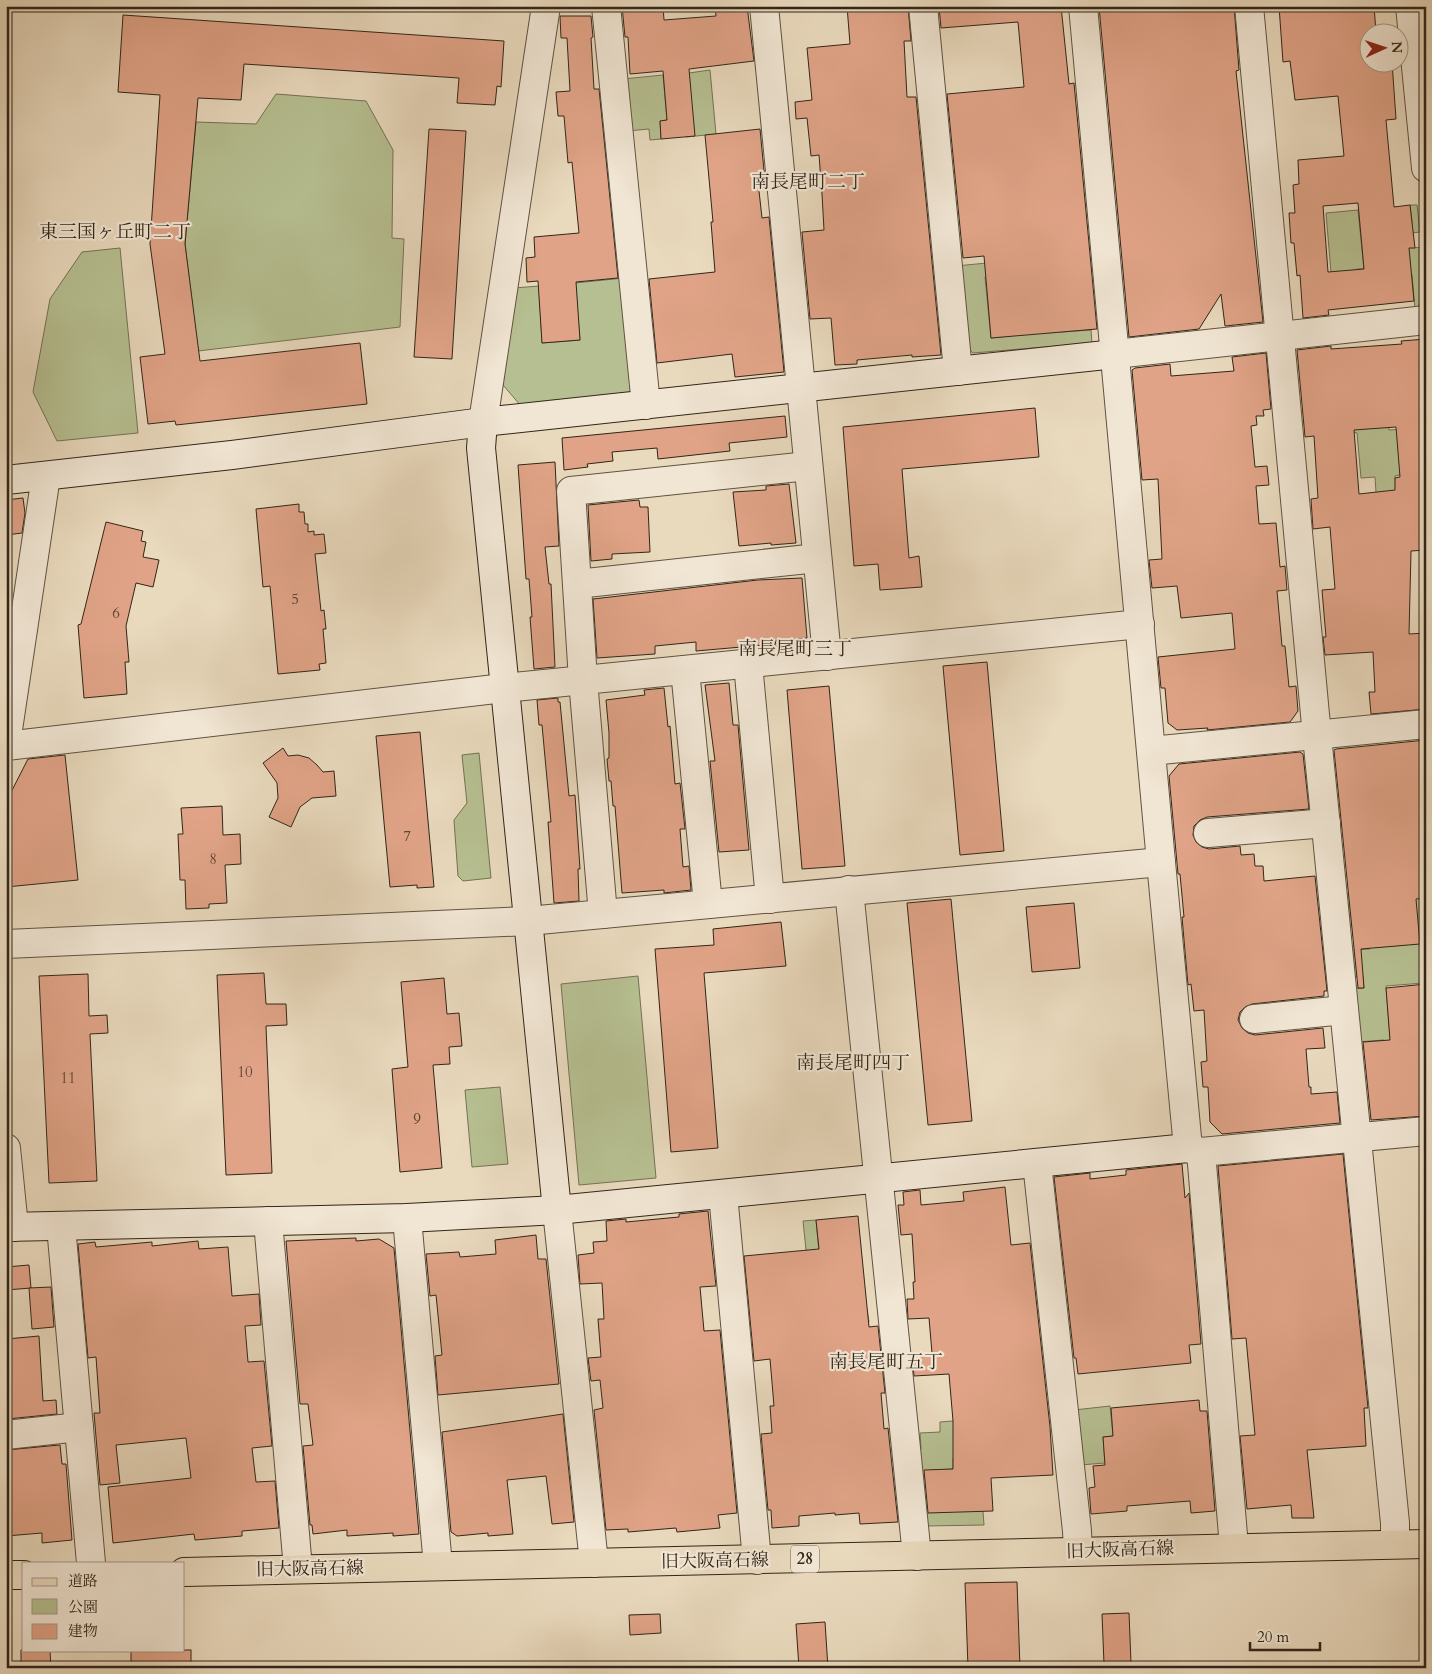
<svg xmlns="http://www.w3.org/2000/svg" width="1432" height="1674" font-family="Cardo,'Noto Serif JP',serif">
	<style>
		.green { fill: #b6bf91; stroke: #747254 }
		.building { fill: #e0a387; stroke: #312618; fill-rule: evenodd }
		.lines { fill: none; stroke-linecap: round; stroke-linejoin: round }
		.street-casing { stroke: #5f5341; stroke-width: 30 }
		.secondary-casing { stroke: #312618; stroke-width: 30 }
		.primary-casing { stroke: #312618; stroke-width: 30 }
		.street { stroke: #f1e6d4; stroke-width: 28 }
		.secondary { stroke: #f1e6d4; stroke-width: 28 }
		.primary { stroke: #e9d9bd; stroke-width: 28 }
		.labels { text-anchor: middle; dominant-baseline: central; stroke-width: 4.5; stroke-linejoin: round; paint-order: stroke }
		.number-label { font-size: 15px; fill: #5d4534 }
		.shield { fill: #f1e6d4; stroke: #6b6050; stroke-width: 1 }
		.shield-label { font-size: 16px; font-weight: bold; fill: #312618 }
		.street-label { font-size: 18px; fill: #312618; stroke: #f1e6d4 }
		.neighbourhood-label { font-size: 19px; fill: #312618; stroke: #f1e6d4 }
	</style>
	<rect width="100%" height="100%" fill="#e9d9bd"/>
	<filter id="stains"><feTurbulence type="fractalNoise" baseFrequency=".004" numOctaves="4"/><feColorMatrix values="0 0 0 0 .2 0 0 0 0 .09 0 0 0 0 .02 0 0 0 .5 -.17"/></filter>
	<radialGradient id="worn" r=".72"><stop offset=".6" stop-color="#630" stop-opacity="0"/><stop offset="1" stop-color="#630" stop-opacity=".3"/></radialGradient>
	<g class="green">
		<path d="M710,70L716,134L686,137L689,73Z"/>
		<path d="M663,75L667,120L660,121L661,139L650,140L649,129L627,131L623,79Z"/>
		<path d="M276,94L366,101L393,150L392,238L404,239L400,327L198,351L185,244L196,122L256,124Z"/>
		<path d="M1410,205H1417L1420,232L1412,233L1414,248L1421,247L1425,299L1415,309L1412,275L1400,276L1412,222Z"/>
		<path d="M1358,210L1364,269H1357L1358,282L1332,284L1326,213Z"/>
		<path d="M120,248L138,433L57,441L33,392L50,299L82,252Z"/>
		<path d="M1028,259L1030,272L985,277L991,338L1012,336V329L1046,333L1091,330L1092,343L973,353L964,345L956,266Z"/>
		<path d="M624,278L632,394L521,406L503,385L514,288L539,286L542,343L580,340L575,283Z"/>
		<path d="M1387,403L1389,430L1403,429L1400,475L1395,476L1396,504L1377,508L1375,477L1361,478L1357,433L1353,432L1351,405Z"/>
		<path d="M479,753L491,878L463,881L458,876L454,820L467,803L462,755Z"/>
		<path d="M1415,888L1426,898V979L1423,980V983L1386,986L1390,1037L1421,1035L1385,1052L1384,1040L1357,1042L1352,989L1364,988L1363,976L1350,977L1348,950L1370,949V935L1353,936L1352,925H1346L1344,894L1379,891V947L1405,945Z"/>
		<path d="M638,976L656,1178L579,1185L561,984Z"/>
		<path d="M500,1087L508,1164L472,1167L465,1090Z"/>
		<path d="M816,1220L825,1314L867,1310L869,1322L814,1327L803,1221Z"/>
		<path d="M1110,1406L1113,1436L1103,1437L1105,1463L1080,1465L1074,1410Z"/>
		<path d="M966,1420L987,1457L953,1458V1469L934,1470L983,1511L984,1525L926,1526L915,1450L921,1449L920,1433L940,1432V1422Z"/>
	</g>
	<g class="building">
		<path d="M622,6H663L664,20L716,16L715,6H747L754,61L689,69L695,136L661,139L660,121L667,120L663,71L630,74L628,37H625Z"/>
		<path d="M847,6H908L911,41H904L907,97H916L941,355L912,357V355L857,360V364L835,365L831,318L810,319L802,232L824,230L822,194L819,155L811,156L807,118L796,119L795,102L812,100L807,48L850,44Z"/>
		<path d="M939,6H1061L1069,84L1074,83L1097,329L991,338L984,256L963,258L947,94L1024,87L1018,22L941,28Z"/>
		<path d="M1099,6H1234L1239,70L1236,71L1263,322L1225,326L1221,294L1199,329L1129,337Z"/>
		<path d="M1279,6H1374L1376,32H1370V62H1392L1396,119L1386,120L1394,207L1410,205L1415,248H1409L1414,301L1328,310L1329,315L1303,318L1300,275L1297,276L1294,243H1291L1289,213H1295L1293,185L1299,184L1298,160L1344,156L1338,96L1295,100L1290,61L1283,62ZM1358,203L1364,269L1328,272L1323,206Z"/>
		<path d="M123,15L504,41L501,87L497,86L495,105L457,103L459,78L244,64L241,100L198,98L185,244L200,361L360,343L367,404L176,425L175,421L148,424L140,357L165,354L150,244L160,95L118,92Z"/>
		<path d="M560,16H591L593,37L591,38L594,89H599L618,278L576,282L580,340L542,343L538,281L527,282L526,258L535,257L534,237L579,233L572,162L568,163L564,116H558L556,92L570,91L567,38H561Z"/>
		<path d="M429,129L466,131L452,359L414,357Z"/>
		<path d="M760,129L765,181L758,182L762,218L769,217L784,372L735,377L732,354L657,363L649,279L715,272L711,222H713L705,135Z"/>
		<path d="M1426,339V550L1411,551L1409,634L1426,633V709L1371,714L1369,692H1375L1373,652L1325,655L1323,637H1326L1322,590L1335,589L1330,527L1313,529L1311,499L1318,498L1314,436L1305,437L1297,350L1331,346V349L1402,344L1401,341ZM1396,427L1400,477L1395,478V490L1359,494L1354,430Z"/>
		<path d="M1266,353L1271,409L1263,410L1264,416H1256L1257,425L1251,426L1255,467L1267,466L1269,485L1256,486L1259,524L1276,523L1280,567L1285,566L1287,590L1277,591L1282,646H1285L1289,687L1296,686L1298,711L1290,722L1207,730L1208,728L1177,730L1168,723L1165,688H1161L1158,657L1235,649L1232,613L1181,618L1177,586L1152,588L1149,560L1162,559L1158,479L1142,480L1132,370L1135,368L1170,364L1171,376L1234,371L1232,357Z"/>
		<path d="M1035,408L1039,457L902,469L909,558L919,556L922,587L880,590L878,564L854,566L843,427Z"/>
		<path d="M785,416L787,437L729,443L730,451L658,459L657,448L612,452L613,461L587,464L588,467L564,470L562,438Z"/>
		<path d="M555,462L559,546L545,547L549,584H551L555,667L534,669L530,617H532L529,579H526L518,465Z"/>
		<path d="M789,484L796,543L771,545V543L739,546L733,492L766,490V486Z"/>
		<path d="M23,498L25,513L22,533L6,535V500Z"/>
		<path d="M639,500L640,507H648L650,552L612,554V559L591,561L588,505Z"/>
		<path d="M299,504V512H304L305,524H308V532L314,531V535L324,534L326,553L315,554L321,611L324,610L326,629H323L326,663L319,664L320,670L278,674L270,586L263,587L256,509Z"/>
		<path d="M106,522L143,531L141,541L146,542L143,557L159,560L153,587L136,583L126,626L129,662H125L127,694L84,698L78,625L81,624Z"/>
		<path d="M802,578L807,638L775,641L776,644L696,651V642L655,646V654L597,658L593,599L758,580Z"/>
		<path d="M987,662L1004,851L960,855L943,666Z"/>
		<path d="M729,683L733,725H738L749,850L719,852L710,761H715L705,685Z"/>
		<path d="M829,686L845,866L802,869L787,690Z"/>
		<path d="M664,688L668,727L670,726L675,784L680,783L685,829H680L683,867L689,866L691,890L664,893V890L622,893L615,806H613L611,781H609L607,759L609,758V733L606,700L645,695L644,690Z"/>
		<path d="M558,698V702H560L569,796L575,795L580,869H578L579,901L554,903L548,822H551L542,725H539L537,700Z"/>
		<path d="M420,732L434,887L417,888V885L390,887L376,736Z"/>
		<path d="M1426,740V898L1416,899L1420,944L1361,949L1364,988H1358L1334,750L1336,749Z"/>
		<path d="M283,748L288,756L298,755L309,758L317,765L323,772L334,771L336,796L312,798L300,807L291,827L269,817L278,798L277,783L263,763Z"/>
		<path d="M1300,752L1303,754L1309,809L1207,817L1200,820L1194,826L1193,835L1196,842L1202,847L1209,849L1240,846L1241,855L1254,854L1255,866H1263L1264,881L1315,876L1327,991H1324V996L1252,1004L1245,1007L1240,1012L1238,1020L1242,1028L1248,1033L1255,1035L1323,1028L1325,1048L1306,1049L1309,1087H1311V1094L1337,1092L1340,1123L1222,1134L1210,1122L1208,1087H1203L1201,1062L1207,1061L1204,1010L1194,1011L1191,984L1188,985L1182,917H1184L1180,874H1178L1169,776L1179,764Z"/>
		<path d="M65,755L78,880L6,887V802L28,759Z"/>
		<path d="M222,806L223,835L240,834L241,864L225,865L227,903L209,904V908L186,909L185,880H180L178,834H183L181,808Z"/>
		<path d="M951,899L972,1121L928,1125L907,903Z"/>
		<path d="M1074,903L1080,968L1032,972L1026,907Z"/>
		<path d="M781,922L786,966L704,973L718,1148L671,1152L655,949L714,945L713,929Z"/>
		<path d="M264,973L266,1004H286L287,1025L266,1026L272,1173L226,1175L217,975Z"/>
		<path d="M88,974L89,1016L107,1015L108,1033L90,1034L97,1181L49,1183L39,976Z"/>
		<path d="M444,978L447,1014L459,1013L462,1046L449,1047L450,1064L433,1065L442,1168L400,1172L392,1069L408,1067L401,982Z"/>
		<path d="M1426,984V1116L1371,1120L1363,1042L1390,1040L1386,988Z"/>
		<path d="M1343,1154L1368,1408H1364L1366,1446L1307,1450L1314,1518H1292L1291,1505L1247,1509L1240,1436L1255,1435L1246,1338L1232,1339L1218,1166Z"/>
		<path d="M1182,1164L1185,1198L1189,1193L1201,1344L1189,1345L1191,1363L1078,1374L1076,1358H1074L1054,1177L1090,1173V1179L1126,1175V1170Z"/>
		<path d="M1005,1187L1011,1245L1030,1243L1050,1427L1053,1475L991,1478L993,1511L928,1513L924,1470L953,1469V1421L949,1374L914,1376L912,1354L932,1353L929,1318L908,1319L907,1299H914L913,1282H915L912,1234L901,1235L898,1205H904L903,1192L920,1190L921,1205L964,1201L963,1192Z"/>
		<path d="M708,1211L716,1286L700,1287L704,1331L720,1330L737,1513L718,1515L720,1528L677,1532L676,1528L628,1532V1529L606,1530L594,1410L603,1408L600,1380L591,1381L588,1358L601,1357L598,1319H604L602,1283L580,1284L578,1255L594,1253L593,1242L607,1241L606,1221L626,1219V1222L679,1217V1214Z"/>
		<path d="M858,1216L869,1327L878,1326L885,1393H881L884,1429L888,1428L898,1522L860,1524L859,1513L835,1515V1513L799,1516V1526L772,1528L771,1510H768L761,1434L772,1433L770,1406H774L770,1359L754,1361L744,1256L819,1249L816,1220Z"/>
		<path d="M536,1235L538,1259H546L559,1384L438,1395L435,1356L442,1355L436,1295L430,1296L426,1254L459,1252L460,1257L496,1254L495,1240Z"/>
		<path d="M356,1238V1241L379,1239L394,1248L419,1534L393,1536V1533L347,1536V1530L313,1534L312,1525H310L303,1446L313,1445L308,1404H300L286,1241Z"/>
		<path d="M198,1241L199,1249L228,1247L232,1296L259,1294L261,1325L245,1326L248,1362L264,1361L272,1446L252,1448L256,1482L275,1481L279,1528L242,1531V1536L195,1540L194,1534L113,1543L108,1487L191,1478L186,1438L116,1445L120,1483L100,1485L94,1413H100L96,1357L88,1358L78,1244L95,1242L96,1247L152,1242V1246Z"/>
		<path d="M29,1265L31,1288L6,1290V1267Z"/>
		<path d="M51,1287L54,1327L32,1329L29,1288Z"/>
		<path d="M39,1336L43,1401L56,1400L57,1414L7,1419L6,1339Z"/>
		<path d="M1199,1400L1200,1411H1207L1215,1511L1191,1513L1190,1501L1127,1506V1511L1091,1514L1089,1488L1095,1487L1093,1466L1105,1465L1103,1437L1113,1436L1111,1408Z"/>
		<path d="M563,1414L574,1522L552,1524L546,1476L507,1480L513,1534L488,1536V1533L457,1536L451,1532L442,1432Z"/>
		<path d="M60,1445L62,1464H66L72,1540L42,1543V1533L6,1536V1450Z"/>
		<path d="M1017,1582L1020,1668H968L965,1583Z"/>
		<path d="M1129,1613L1131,1663L1104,1664L1102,1614Z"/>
		<path d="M660,1614L661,1633L630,1635L629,1615Z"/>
		<path d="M825,1622L828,1668H799L796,1624Z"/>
		<path d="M21,1650H50L51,1668H21Z"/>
		<rect x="131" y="1650" width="60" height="18"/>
	</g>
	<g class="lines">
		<defs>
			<g id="street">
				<path d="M606,6L646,405"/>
				<path d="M764,6L827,656"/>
				<path d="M923,6L958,371"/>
				<path d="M1083,6L1161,862L1188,1148L1201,1152L1426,1131"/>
				<path d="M1249,6L1317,736L1395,1523V1544"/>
				<path d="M1410,6L1426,168"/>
				<path d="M1115,354L1426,320"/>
				<path d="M483,422L546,6"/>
				<path d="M577,584L817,558"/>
				<path d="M748,664L770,899"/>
				<path d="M685,670L708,904"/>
				<path d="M6,743L46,476"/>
				<path d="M6,746L504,688L1140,624"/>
				<path d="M1151,751L1426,724"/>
				<path d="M1208,833L1326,823"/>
				<path d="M849,890L917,1556"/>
				<path d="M603,914L583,680L571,491L808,466"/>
				<path d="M6,944L528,921L1161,862"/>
				<path d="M1254,1019L1344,1010"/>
				<path d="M6,1148L14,1227"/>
				<path d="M1201,1152L1234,1547"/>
				<path d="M1037,1163L1077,1531L1078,1551"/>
				<path d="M723,1194L757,1560"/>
				<path d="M557,1210L594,1563"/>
				<path d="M407,1218L438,1566"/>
				<path d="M268,1221L298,1569"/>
				<path d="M61,1226L91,1563"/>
				<path d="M6,1435L79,1427"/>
			</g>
			<g id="secondary">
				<path d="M483,422L481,448L557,1210"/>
				<path d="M6,480L232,455L483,422L1115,354"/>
				<path d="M6,1227L407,1218L557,1210L1188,1148"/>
			</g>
			<g id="primary">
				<path d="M184,1572L1426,1544"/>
				<path d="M6,1575H24"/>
			</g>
		</defs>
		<use href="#street" class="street-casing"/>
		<use href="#secondary" class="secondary-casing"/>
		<use href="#primary" class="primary-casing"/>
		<use href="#street" class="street"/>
		<use href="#secondary" class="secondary"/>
		<use href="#primary" class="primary"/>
	</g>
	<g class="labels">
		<g class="number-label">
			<text x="295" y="599">5</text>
			<text x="116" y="613">6</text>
			<text x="407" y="836">7</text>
			<text x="213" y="859">8</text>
			<text x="245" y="1072">10</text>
			<text x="68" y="1078">11</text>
			<text x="417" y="1119">9</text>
		</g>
		<rect class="shield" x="791" y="1545.5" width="28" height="27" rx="4"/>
		<g class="shield-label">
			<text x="805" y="1559">28</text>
		</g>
		<g class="street-label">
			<text transform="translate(1120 1550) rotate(-2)">旧大阪高石線</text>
			<text transform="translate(715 1561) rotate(-1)">旧大阪高石線</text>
			<text transform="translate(310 1569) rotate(-1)">旧大阪高石線</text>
		</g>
		<g class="neighbourhood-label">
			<text x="808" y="182">南長尾町二丁</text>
			<text x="115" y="232">東三国ヶ丘町二丁</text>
			<text x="795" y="649">南長尾町三丁</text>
			<text x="853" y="1063">南長尾町四丁</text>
			<text x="886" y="1362">南長尾町五丁</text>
		</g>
	</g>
	<rect width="1432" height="1674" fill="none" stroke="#e9d9bd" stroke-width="25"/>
	<rect x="8" y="8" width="1417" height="1659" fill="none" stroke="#312618" stroke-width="2.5"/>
	<rect x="12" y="12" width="1407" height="1649" fill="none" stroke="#312618"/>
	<rect x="22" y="1562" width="162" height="90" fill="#f1e6d4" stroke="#a49989"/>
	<rect x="32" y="1578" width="25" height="8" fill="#e9d9bd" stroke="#a49989"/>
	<text x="68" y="1586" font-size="15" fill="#312618">道路</text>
	<rect x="32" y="1599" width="25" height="15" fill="#b6bf91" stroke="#a49989"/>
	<text x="68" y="1612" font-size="15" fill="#312618">公園</text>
	<rect x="32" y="1624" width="25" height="15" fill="#e0a387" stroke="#a49989"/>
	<text x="68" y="1636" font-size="15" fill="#312618">建物</text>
	<g transform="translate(1384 48) rotate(87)"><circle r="24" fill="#f1e6d4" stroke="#a49989"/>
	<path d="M0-4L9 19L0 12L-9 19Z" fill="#8f2418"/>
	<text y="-8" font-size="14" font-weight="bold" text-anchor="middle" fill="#312618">N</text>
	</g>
	<path d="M1250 1642v8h70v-8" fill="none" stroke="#312618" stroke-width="2.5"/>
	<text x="1257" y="1642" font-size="15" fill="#312618" stroke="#f1e6d4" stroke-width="4" paint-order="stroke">20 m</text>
	<rect width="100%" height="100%" filter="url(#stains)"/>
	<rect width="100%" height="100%" fill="url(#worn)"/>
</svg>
